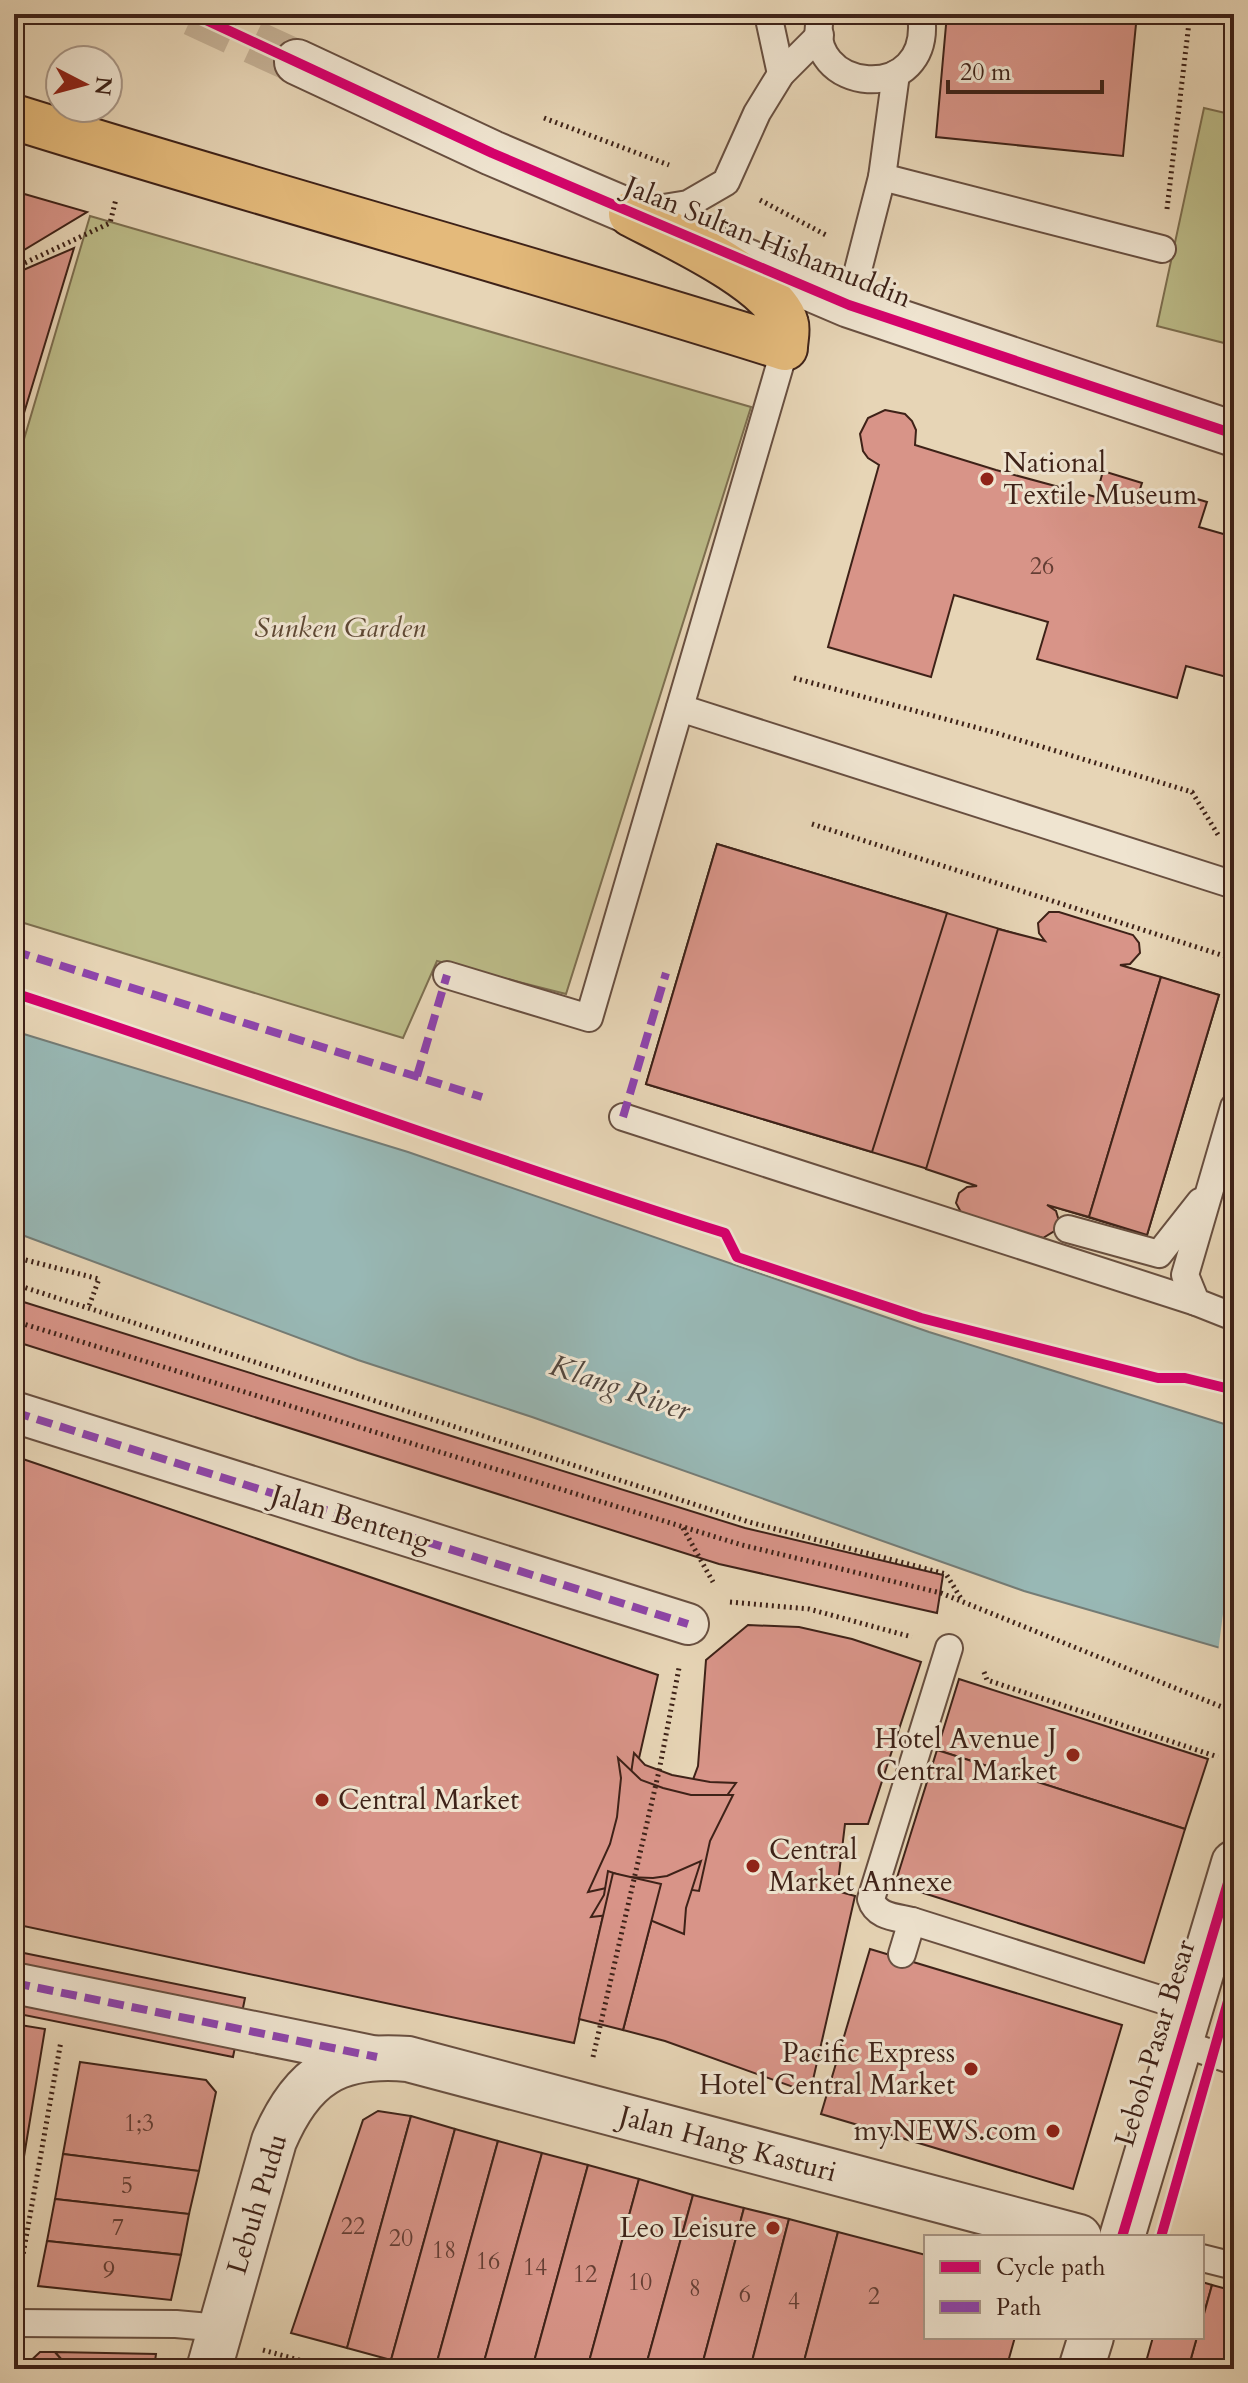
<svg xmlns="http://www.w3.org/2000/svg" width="1248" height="2383" font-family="Cardo,serif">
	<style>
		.green { fill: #bcbc89; stroke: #7d6f50; stroke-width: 2 }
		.water { fill: #98b8b5; stroke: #747c76; stroke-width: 2 }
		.pier { fill: #e7d5b6 }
		.building { fill: #d89488; stroke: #3e2218; stroke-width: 2 }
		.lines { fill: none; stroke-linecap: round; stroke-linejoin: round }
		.tertiary-tunnel { stroke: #c5b196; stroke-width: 44; stroke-dasharray: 44 22; stroke-linecap: butt }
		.service-casing { stroke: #684f40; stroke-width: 30 }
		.pedestrian-casing { stroke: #684f40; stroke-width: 44 }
		.minor-casing { stroke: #684f40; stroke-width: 48 }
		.tertiary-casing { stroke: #684f40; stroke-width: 48 }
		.trunk-casing { stroke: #3e2218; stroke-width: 48 }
		.path { stroke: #3e2218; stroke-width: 5; stroke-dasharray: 2 4; stroke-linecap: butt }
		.service { stroke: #efe4d0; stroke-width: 26 }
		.pedestrian { stroke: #efe4d0; stroke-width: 40 }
		.minor { stroke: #efe4d0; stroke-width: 44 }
		.tertiary { stroke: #efe4d0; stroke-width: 44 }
		.trunk { stroke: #e4ba7b; stroke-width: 44 }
		.quiet { stroke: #8e44ad; stroke-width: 8; stroke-dasharray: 16 8; stroke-linecap: butt }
		.cycleway-casing { stroke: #efe4d0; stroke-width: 15 }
		.cycleway { stroke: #d6006c; stroke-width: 10 }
		.poi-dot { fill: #8f2418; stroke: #efe4d0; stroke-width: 3 }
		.labels { text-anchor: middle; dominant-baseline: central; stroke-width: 6; stroke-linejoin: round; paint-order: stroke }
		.number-label { font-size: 24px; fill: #643e34 }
		.street-label { font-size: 28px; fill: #3e2218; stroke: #efe4d0 }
		.poi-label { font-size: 28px; fill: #3e2218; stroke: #efe4d0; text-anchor: end }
		.park-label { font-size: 28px; font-style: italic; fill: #5e4834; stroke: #efe4d0 }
		.water-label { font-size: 30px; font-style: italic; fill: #54483f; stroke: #efe4d0 }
	</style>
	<rect width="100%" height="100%" fill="#e7d5b6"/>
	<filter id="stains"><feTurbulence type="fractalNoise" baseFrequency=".0025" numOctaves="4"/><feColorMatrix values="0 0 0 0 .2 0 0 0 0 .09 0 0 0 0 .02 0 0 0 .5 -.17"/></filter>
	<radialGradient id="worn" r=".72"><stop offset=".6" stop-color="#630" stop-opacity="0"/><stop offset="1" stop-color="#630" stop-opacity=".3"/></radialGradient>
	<g class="green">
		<path d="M1204,108L1234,115V311L1224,343L1157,326Z"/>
		<path d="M90,216L751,407L566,994L437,961L403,1038L14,920V473Z"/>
	</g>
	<path class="water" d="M14,1031L408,1152L929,1332L1234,1427V1652L1024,1591L532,1417L358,1360L14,1232Z"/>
	<path class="pier" d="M1234,1530V1656L1218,1652Z"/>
	<g class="building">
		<path d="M947,14H1137L1123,156L936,137Z"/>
		<path d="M14,191L87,212L14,256Z"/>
		<path d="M74,248L14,446V274Z"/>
		<path d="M885,410L905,414L912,421L916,430L915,445L996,470L1096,497L1103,471L1142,483L1139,492L1164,499L1167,490L1207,502L1199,527L1234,537V679L1186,666L1177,698L1037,659L1048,622L954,595L931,677L828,647L879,465L868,458L863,451L860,434L868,418Z"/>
		<path d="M717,844L1219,995L1147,1235L646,1084Z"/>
		<path d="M717,844L947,913L872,1152L646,1084Z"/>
		<path d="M1049,912H1059L1133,935L1139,943L1140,953L1130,964L1120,965L1161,977L1089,1217L1047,1205L1056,1211L1059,1221L1056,1230L1043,1238L963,1216L956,1203L959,1193L967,1187L977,1186L926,1169L998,929L1045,941L1039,933L1038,923Z"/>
		<path d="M1161,977L1219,995L1147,1235L1089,1217Z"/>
		<path d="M14,1299L745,1528L943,1575L937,1613L719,1564L14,1341Z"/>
		<path d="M14,1456L658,1675L574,2043L14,1924Z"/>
		<path d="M748,1625L799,1627L852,1639L921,1662L868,1824H845L837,1891L855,1896L810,2093L665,2041L623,2030L676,1826L698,1766L706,1660Z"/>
		<path d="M959,1679L1208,1759L1185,1829L937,1750Z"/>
		<path d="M937,1750L1185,1829L1144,1963L895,1884Z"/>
		<path d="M634,1753L645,1765L672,1775L710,1782L736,1783L713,1815L706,1832L686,1826L665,1825L618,1828L627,1801Z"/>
		<path d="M618,1758L641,1780L663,1788L691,1795H733L710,1841L699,1891L671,1887L620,1885L588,1892L610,1844L617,1817L621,1778Z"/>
		<path d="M701,1861L686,1908L684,1934L645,1918L618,1914L591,1917L604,1895L608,1871L625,1877L653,1878L667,1876Z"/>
		<path d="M613,1873L661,1884L623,2030L579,2019Z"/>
		<path d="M870,1949L1122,2025L1073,2189L821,2114Z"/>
		<path d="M14,1951L245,1998L233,2057L14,2013Z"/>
		<path d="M14,2024L45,2029L14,2217Z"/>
		<path d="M80,2062L206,2080L216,2092L199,2171L63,2154Z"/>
		<path d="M378,2111L411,2116L347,2348L291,2333L363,2120Z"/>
		<path d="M411,2116L455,2129L391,2360L347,2348Z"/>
		<path d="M455,2129L498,2141L435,2369H422L391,2360Z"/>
		<path d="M498,2141L542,2153L482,2369H435Z"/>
		<path d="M542,2153L588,2165L532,2369H482Z"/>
		<path d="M63,2154L199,2171L189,2214L55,2199Z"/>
		<path d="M588,2165L639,2179L587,2369H532Z"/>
		<path d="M639,2179L693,2195L645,2369H587Z"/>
		<path d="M693,2195L744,2208L701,2369H645Z"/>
		<path d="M55,2199L189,2214L181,2255L47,2241Z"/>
		<path d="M744,2208L789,2219L750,2369H701Z"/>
		<path d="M789,2219L838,2232L802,2369H750Z"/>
		<path d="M838,2232L926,2255V2337H1015L1006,2369H802Z"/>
		<path d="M47,2241L181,2255L171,2300L38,2286Z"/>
		<path d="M1202,2282L1212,2285L1202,2321Z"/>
		<path d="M1212,2285L1234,2291V2369H1188L1197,2337H1202V2321Z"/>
		<path d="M1153,2337H1197L1188,2369H1144Z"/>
		<path d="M40,2352H55L70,2369H26L24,2367Z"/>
		<path d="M55,2352L156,2354L154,2369H70Z"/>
	</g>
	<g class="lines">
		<path class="tertiary-tunnel" d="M193,14L297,62"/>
		<defs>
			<g id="service">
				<path d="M768,14L781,74"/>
				<path d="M821,14C799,94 935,108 921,14"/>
				<path d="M882,177L1162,249"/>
				<path d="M639,212L688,204L726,182L757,113L781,74L820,35"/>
				<path d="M849,305L882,177L896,74"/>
				<path d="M680,708L1234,885"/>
				<path d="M447,975L589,1018L785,348"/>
				<path d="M1234,1107L1185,1275L1196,1302L1234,1317"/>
				<path d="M623,1117L1196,1302"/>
				<path d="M1068,1229L1159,1254L1200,1202"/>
				<path d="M949,1648L871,1899C876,1917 896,1917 912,1921L1191,2009"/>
				<path d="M902,1954L912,1921"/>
				<path d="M1181,2043L1234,2061"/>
				<path d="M1202,2258L1234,2266"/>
				<path d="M14,2323L176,2324L220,2328"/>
			</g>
			<g id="pedestrian">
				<path d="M14,1412L688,1624"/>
				<path d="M14,1983L377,2057"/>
			</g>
			<path id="minor" d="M209,2369L274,2141C302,2075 337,2053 408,2059L1079,2237"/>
			<g id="tertiary">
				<path d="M297,62L492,153L849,305L1234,434"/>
				<path d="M1122,2237L1234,1863"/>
				<path d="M1081,2369L1091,2337"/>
			</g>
			<path id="trunk" d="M14,117C270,197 529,267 785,348C785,341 788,330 786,324C775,282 669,234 631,214"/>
		</defs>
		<use href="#service" class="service-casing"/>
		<use href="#pedestrian" class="pedestrian-casing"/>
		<use href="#minor" class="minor-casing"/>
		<use href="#tertiary" class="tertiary-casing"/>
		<use href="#trunk" class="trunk-casing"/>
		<g class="path">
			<path d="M544,118L669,165"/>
			<path d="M760,200L826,235"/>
			<path d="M1167,209L1190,14"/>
			<path d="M14,268L110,223L116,199"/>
			<path d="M794,678L993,732L1192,792L1220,838"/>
			<path d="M812,824L1234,959"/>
			<path d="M14,1257L99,1279L89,1306"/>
			<path d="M14,1284L749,1522L946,1574L962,1600"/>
			<path d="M14,1321L742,1545L941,1593L1227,1709"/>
			<path d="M683,1528L713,1582"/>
			<path d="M730,1602L809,1609L912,1637"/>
			<path d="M984,1672L987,1680L1218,1757"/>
			<path d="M593,2057L659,1771L679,1668"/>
			<path d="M18,2283L61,2041"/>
			<path d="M263,2350L331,2369"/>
		</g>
		<use href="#service" class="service"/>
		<use href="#pedestrian" class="pedestrian"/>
		<use href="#minor" class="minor"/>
		<use href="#tertiary" class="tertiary"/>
		<use href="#trunk" class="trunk"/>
		<g class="quiet">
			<path d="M14,951L482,1097"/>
			<path d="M417,1076L447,975"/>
			<path d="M623,1117L666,973"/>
			<path d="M14,1412L688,1624"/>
			<path d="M14,1983L377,2057"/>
		</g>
		<defs>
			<g id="cycleway">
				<path d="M193,14L492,153L849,305L1234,434"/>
				<path d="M14,993C252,1070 486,1158 725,1233L737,1257L921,1318L1158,1378H1185L1234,1390"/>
				<path d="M1122,2237L1234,1863"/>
				<path d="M1161,2237L1234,1980"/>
			</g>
		</defs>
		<use href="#cycleway" class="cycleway-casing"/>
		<use href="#cycleway" class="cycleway"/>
	</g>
	<g class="poi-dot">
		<circle cx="987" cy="479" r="8"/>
		<circle cx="1073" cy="1755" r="8"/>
		<circle cx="322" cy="1800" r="8"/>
		<circle cx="753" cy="1866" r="8"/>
		<circle cx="971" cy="2069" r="8"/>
		<circle cx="1053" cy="2131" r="8"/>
		<circle cx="773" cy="2228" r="8"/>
	</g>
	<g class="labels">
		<g class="number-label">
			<text x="1042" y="566">26</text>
			<text x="139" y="2123">1;3</text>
			<text x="127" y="2185">5</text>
			<text x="353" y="2226">22</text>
			<text x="118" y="2227">7</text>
			<text x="401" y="2238">20</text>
			<text x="444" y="2250">18</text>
			<text x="488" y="2261">16</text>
			<text x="535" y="2267">14</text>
			<text x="109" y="2270">9</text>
			<text x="585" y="2274">12</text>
			<text x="640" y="2282">10</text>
			<text x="695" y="2288">8</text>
			<text x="745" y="2294">6</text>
			<text x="874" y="2296">2</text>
			<text x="794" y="2301">4</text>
		</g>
		<g class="street-label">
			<text transform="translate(768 242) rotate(22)">Jalan Sultan Hishamuddin</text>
			<text transform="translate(351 1518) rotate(17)">Jalan Benteng</text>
			<text transform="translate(1155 2043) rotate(-73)">Leboh Pasar Besar</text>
			<text transform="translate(728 2144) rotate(15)">Jalan Hang Kasturi</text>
			<text transform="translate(257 2204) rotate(-73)">Lebuh Pudu</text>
		</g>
		<g class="poi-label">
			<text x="1003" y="463" text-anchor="start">National<tspan x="1003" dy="32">Textile Museum</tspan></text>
			<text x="1057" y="1739">Hotel Avenue J<tspan x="1057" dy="32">Central Market</tspan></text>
			<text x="338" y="1800" text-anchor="start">Central Market</text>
			<text x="769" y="1850" text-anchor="start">Central<tspan x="769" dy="32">Market Annexe</tspan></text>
			<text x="955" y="2053">Pacific Express<tspan x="955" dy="32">Hotel Central Market</tspan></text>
			<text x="1037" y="2131">myNEWS.com</text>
			<text x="757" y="2228">Leo Leisure</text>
		</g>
		<g class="park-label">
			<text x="340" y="628">Sunken Garden</text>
		</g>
		<g class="water-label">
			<text transform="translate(620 1388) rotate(19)">Klang River</text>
		</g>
	</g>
	<rect width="1248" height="2383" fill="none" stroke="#e7d5b6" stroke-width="48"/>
	<rect x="16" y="16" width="1216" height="2351" fill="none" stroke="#3e2218" stroke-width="4"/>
	<rect x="24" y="24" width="1200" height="2335" fill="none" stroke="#3e2218" stroke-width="2"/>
	<rect x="924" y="2235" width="280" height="104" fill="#efe4d0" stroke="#a89686" stroke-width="2"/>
	<rect x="940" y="2261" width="40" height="12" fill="#d6006c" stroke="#a89686" stroke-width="2"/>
	<text x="996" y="2275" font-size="24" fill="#3e2218">Cycle path</text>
	<rect x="940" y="2301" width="40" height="12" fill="#8e44ad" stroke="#a89686" stroke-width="2"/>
	<text x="996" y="2315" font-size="24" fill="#3e2218">Path</text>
	<g transform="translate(84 84) rotate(96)"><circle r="38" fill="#efe4d0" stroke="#a89686" stroke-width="2"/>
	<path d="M0-6L14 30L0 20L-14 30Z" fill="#8f2418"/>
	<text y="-12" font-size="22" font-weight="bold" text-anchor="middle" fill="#3e2218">N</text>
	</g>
	<path d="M948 80v12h154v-12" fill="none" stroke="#3e2218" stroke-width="4"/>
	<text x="960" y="80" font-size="24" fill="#3e2218" stroke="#efe4d0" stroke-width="6" paint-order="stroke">20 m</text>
	<rect width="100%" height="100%" filter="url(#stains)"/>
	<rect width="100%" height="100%" fill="url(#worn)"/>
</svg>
